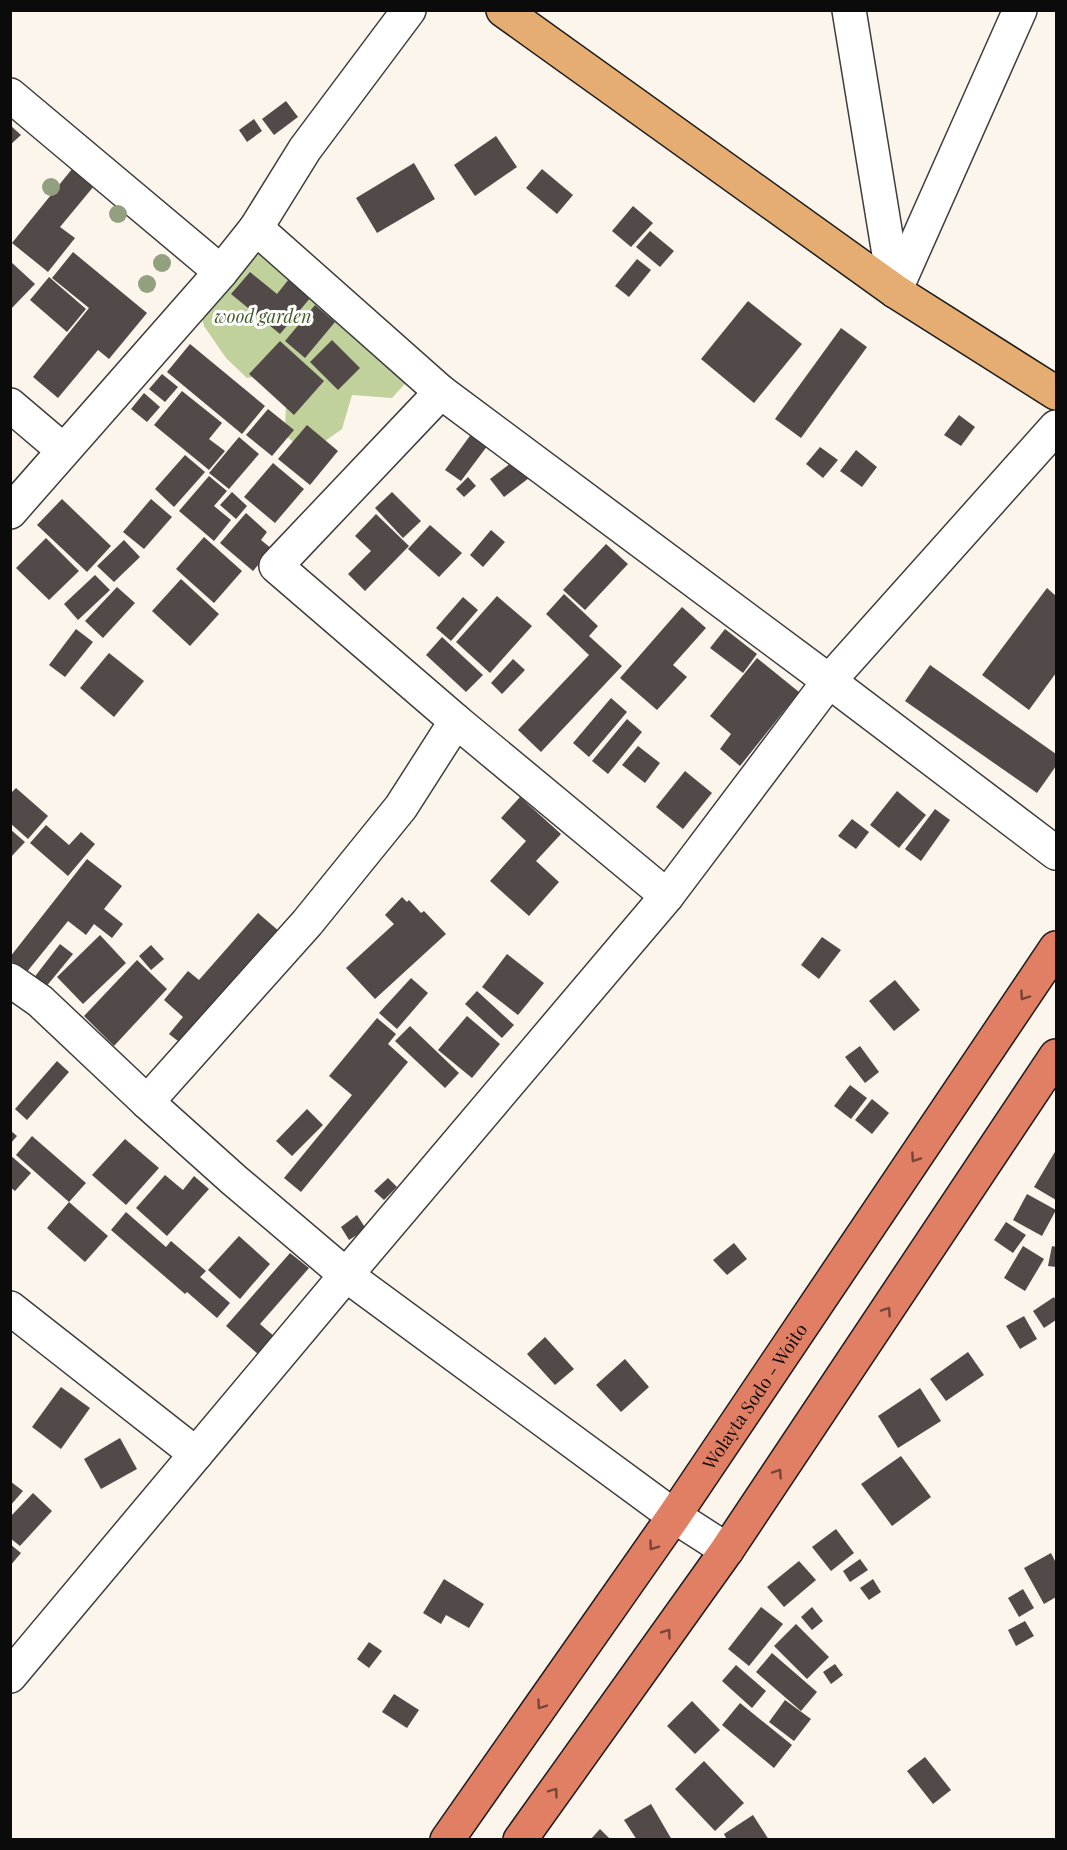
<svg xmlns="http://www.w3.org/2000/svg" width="1067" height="1850" font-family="'Playfair Display',serif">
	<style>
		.forest { fill: #c1d19b }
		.building { fill: #524a49 }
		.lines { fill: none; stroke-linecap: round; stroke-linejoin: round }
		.minor-casing { stroke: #3e3e3e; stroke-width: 36 }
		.major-casing { stroke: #1c1c1c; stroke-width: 36 }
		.highway-casing { stroke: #1c1c1c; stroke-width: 36 }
		.minor { stroke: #fff; stroke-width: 33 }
		.major { stroke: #e6ad72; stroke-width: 33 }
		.highway { stroke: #e17f65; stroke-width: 33 }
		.tree { fill: #93a07f }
		.oneway { stroke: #764538 }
		.labels { text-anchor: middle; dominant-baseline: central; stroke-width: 6; stroke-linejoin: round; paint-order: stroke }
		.park-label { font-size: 18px; font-style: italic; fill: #3d5a25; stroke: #fff }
		.street-label { font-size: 18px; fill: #0b0b0b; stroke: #fff }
	</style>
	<rect width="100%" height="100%" fill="#fcf5ec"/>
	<path class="forest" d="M249,240L413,375L392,398L352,395L342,429L307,454L285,435L286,401L283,373L247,378L226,358L204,326L196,297Z"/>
	<g class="building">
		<path d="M286,101L298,117L274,135L262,119Z"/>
		<path d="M254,119L262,131L247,142L239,130Z"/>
		<path d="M10,125L21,135L10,145Z"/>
		<path d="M496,136L517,167L475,196L454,165Z"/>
		<path d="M414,163L435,199L377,233L356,198Z"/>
		<path d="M72,169L94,186L60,227L75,238L48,272L12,243Z"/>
		<path d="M542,169L573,195L557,214L526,188Z"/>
		<path d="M633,206L653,223L631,247L612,231Z"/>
		<path d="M650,231L674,251L660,267L636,247Z"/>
		<path d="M73,252L147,313L109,359L98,350L58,398L33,377L89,308L52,278Z"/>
		<path d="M637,259L651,270L629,297L615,286Z"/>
		<path d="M10,261L35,284L10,310Z"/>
		<path d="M250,272L277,294L289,279L311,297L280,334L231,294Z"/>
		<path d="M49,277L86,309L67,332L30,300Z"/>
		<path d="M748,301L802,344L754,403L701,359Z"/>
		<path d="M315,305L335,322L305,358L285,341Z"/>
		<path d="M841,328L867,347L801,438L775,419Z"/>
		<path d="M332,340L360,368L338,390L310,362Z"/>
		<path d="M280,341L324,381L294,415L249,374Z"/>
		<path d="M190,344L265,406L242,434L167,372Z"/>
		<path d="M162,374L178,387L165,402L149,389Z"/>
		<path d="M182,391L222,423L209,439L225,451L209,470L154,425Z"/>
		<path d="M144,393L160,407L147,422L131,409Z"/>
		<path d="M268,409L294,430L272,456L246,435Z"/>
		<path d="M959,415L975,427L961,446L944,435Z"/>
		<path d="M307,425L338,451L310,485L278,459Z"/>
		<path d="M472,433L488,445L461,481L445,470Z"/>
		<path d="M239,437L259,454L229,489L209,473Z"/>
		<path d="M820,447L838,460L823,478L806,464Z"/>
		<path d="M856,450L877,467L862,487L840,471Z"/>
		<path d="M185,455L205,472L174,507L155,489Z"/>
		<path d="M515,460L529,478L504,497L490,479Z"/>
		<path d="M273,463L304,489L275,523L244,497Z"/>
		<path d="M209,476L227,491L214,506L231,520L214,541L179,511Z"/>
		<path d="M468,477L476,486L464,497L456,489Z"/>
		<path d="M232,492L247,506L236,519L220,505Z"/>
		<path d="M392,492L421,521L403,538L375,508Z"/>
		<path d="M62,499L111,546L87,572L37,525Z"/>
		<path d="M151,499L172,517L144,549L123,532Z"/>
		<path d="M246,513L267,532L261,540L272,549L253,571L220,543Z"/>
		<path d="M376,514L409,546L365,591L348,574L371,551L355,536Z"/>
		<path d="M430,525L462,553L439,577L408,549Z"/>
		<path d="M491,530L505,542L483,567L470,555Z"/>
		<path d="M204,537L242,571L214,603L176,569Z"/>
		<path d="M46,538L79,571L49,600L16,568Z"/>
		<path d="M124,540L140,557L114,582L97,566Z"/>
		<path d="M606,544L628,564L585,610L563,590Z"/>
		<path d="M95,575L110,590L78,620L64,604Z"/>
		<path d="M181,579L219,614L190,646L152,611Z"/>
		<path d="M117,587L135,603L103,638L85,621Z"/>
		<path d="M1047,588L1056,596V673L1029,710L982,675Z"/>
		<path d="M564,594L598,626L589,636L622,666L541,752L518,730L589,655L546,614Z"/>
		<path d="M497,596L532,626L490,673L456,642Z"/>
		<path d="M463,597L478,610L451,641L436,628Z"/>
		<path d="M682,607L706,628L673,665L687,677L657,710L620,678Z"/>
		<path d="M76,629L93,642L65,677L49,665Z"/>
		<path d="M725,629L757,654L743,673L710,648Z"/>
		<path d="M442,637L483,675L466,692L426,655Z"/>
		<path d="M109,653L144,681L114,717L80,688Z"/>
		<path d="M757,658L799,692L740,766L720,749L731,734L710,716Z"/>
		<path d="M513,659L525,670L502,694L491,683Z"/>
		<path d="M930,665L1056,754V766L1037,793L905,701Z"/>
		<path d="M611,698L627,712L589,757L573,743Z"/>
		<path d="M627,719L642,732L608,774L592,761Z"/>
		<path d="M638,746L660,763L645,783L622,765Z"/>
		<path d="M685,771L712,793L683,829L656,807Z"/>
		<path d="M16,788L48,816L28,839L10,823V794Z"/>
		<path d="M897,791L926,815L899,848L870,825Z"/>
		<path d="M520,797L561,834L536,861L559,882L529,916L490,881L526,841L501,818Z"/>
		<path d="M935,809L950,820L921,861L905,849Z"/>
		<path d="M852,819L869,832L856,849L838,836Z"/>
		<path d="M46,825L69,845L81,832L95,844L68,876L30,843Z"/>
		<path d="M10,829L25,842L10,858Z"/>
		<path d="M87,859L122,886L104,909L123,924L112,938L94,924L86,935L68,921L26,973L10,960V957Z"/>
		<path d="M402,897L407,902L409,900L421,913L424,911L446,934L375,999L346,968L394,924L385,915Z"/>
		<path d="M258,913L280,932L183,1045L169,1034L183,1017L164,1000L188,971L199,980Z"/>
		<path d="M100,935L126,963L83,1004L57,977Z"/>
		<path d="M822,937L841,950L819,979L801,965Z"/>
		<path d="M60,944L73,954L45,988L33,979Z"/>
		<path d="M151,945L164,959L151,970L139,956Z"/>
		<path d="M507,954L544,983L518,1015L482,987Z"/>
		<path d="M137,960L167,989L114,1046L84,1016Z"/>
		<path d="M411,978L428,993L397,1029L379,1013Z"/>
		<path d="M895,980L920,1010L894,1031L869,1001Z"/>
		<path d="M477,991L514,1025L502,1038L465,1004Z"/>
		<path d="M467,1016L500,1044L472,1078L438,1050Z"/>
		<path d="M377,1018L396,1034L388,1044L408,1062L301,1192L284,1178L352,1095L329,1076Z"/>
		<path d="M410,1026L459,1073L445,1088L395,1041Z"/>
		<path d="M860,1046L879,1072L865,1083L845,1057Z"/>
		<path d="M57,1061L69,1072L27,1120L15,1109Z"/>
		<path d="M850,1085L867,1098L851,1119L834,1106Z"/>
		<path d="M872,1099L889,1113L872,1134L855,1120Z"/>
		<path d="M307,1109L323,1125L292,1156L276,1141Z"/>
		<path d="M10,1130L17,1136L10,1144Z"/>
		<path d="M32,1136L86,1183L69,1202L16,1155Z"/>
		<path d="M125,1139L159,1168L126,1205L92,1175Z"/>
		<path d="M1056,1150V1200L1034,1187Z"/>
		<path d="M10,1155L31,1173L15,1191L10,1187Z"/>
		<path d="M165,1175L183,1190L194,1176L209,1189L167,1236L136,1208Z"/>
		<path d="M388,1178L397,1187L384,1200L374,1191Z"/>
		<path d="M1027,1194L1056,1210L1042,1236L1013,1220Z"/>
		<path d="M69,1202L108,1236L85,1262L47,1228Z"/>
		<path d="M126,1212L166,1247L171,1241L206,1271L200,1277L230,1303L217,1318L187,1292L185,1294L111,1230Z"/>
		<path d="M357,1215L366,1229L349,1240L341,1227Z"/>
		<path d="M1006,1222L1026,1235L1013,1253L994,1240Z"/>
		<path d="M239,1236L270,1264L240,1299L208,1270Z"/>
		<path d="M734,1243L747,1259L727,1275L713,1260Z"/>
		<path d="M1023,1246L1044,1259L1025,1291L1004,1278Z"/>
		<path d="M1052,1246L1056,1247V1267L1048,1266Z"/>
		<path d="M290,1253L309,1268L260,1324L283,1344L267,1362L226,1326Z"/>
		<path d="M1054,1297L1056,1301V1320L1044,1328L1033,1311Z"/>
		<path d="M1024,1316L1037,1339L1020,1349L1006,1326Z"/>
		<path d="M545,1337L574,1369L555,1385L527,1354Z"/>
		<path d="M968,1352L984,1375L946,1401L930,1379Z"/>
		<path d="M625,1359L649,1387L621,1412L596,1385Z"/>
		<path d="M61,1387L90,1408L61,1449L32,1427Z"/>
		<path d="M920,1388L941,1421L898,1448L878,1416Z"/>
		<path d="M120,1438L137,1469L101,1489L84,1459Z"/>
		<path d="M901,1456L931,1497L892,1526L861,1484Z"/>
		<path d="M10,1481L23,1491L10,1506Z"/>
		<path d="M33,1493L52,1511L20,1546L10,1538V1517Z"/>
		<path d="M836,1529L854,1553L831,1571L812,1547Z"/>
		<path d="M10,1544L21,1553L10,1566Z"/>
		<path d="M1051,1553L1056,1563V1597L1044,1604L1024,1568Z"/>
		<path d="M860,1559L868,1570L850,1582L843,1571Z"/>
		<path d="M799,1561L816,1580L784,1607L767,1587Z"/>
		<path d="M444,1579L484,1604L469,1628L446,1615L441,1624L423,1613Z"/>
		<path d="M873,1579L881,1592L869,1600L860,1588Z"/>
		<path d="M1023,1589L1034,1608L1019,1617L1008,1598Z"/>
		<path d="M761,1607L783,1624L749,1666L728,1649Z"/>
		<path d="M812,1607L823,1621L812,1630L801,1617Z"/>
		<path d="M1025,1621L1034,1636L1016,1646L1008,1630Z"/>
		<path d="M796,1624L829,1657L807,1679L774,1646Z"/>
		<path d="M369,1642L382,1651L369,1668L357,1659Z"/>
		<path d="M772,1653L817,1692L801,1711L756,1672Z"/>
		<path d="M835,1664L843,1675L831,1684L823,1672Z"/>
		<path d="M736,1665L766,1691L752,1708L722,1681Z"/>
		<path d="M394,1694L419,1710L407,1728L382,1712Z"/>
		<path d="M785,1700L811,1719L794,1741L769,1722Z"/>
		<path d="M692,1701L720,1730L695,1754L667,1726Z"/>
		<path d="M740,1703L792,1745L774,1768L722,1725Z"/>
		<path d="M925,1757L951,1790L933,1804L907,1771Z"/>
		<path d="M704,1761L744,1803L715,1831L675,1789Z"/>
		<path d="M651,1804L672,1840H637L624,1820Z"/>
		<path d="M753,1815L769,1840H727L724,1834Z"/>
		<path d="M600,1829L611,1840H590Z"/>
	</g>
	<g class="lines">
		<defs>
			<g id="minor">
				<path d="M849,10L895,291"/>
				<path d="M10,95L221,272"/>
				<path d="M256,228L441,392L829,681L1056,853"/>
				<path d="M895,291L1020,10"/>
				<path d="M441,392L276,566L456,721"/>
				<path d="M10,405L63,450"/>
				<path d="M10,512L221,272L256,228L305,149L409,10"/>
				<path d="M10,980L40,1001L147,1102L234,1180L346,1275L674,1516L727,1550"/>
				<path d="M147,1102L307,923L401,807L456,721L667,896"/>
				<path d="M10,1308L196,1454"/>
				<path d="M10,1676L346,1275L667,896L829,681L1056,427"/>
			</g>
			<path id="major" d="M503,10L895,291L1056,393"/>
			<g id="highway">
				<path id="s1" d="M447,1840L674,1516L1056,948"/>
				<path d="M520,1840L727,1550L1056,1056"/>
			</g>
		</defs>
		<use href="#minor" class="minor-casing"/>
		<use href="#major" class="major-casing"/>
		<use href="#highway" class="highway-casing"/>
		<use href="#minor" class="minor"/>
		<use href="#major" class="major"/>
		<use href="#highway" class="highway"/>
	</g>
	<g class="tree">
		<circle cx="51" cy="187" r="9"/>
		<circle cx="118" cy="214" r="9"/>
		<circle cx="162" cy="263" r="9"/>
		<circle cx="147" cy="284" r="9"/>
	</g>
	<defs><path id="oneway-chevron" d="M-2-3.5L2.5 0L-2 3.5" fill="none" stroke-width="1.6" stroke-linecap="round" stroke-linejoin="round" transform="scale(1.5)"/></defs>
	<g class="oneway">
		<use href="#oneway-chevron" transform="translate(1024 996) rotate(124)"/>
		<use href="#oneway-chevron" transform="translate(915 1158) rotate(124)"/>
		<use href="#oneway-chevron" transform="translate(887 1311) rotate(-56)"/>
		<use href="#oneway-chevron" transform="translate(778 1473) rotate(-56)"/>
		<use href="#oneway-chevron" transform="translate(653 1546) rotate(125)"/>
		<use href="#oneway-chevron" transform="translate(667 1633) rotate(-54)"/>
		<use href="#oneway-chevron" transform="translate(541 1705) rotate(125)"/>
		<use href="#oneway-chevron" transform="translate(554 1792) rotate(-54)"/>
	</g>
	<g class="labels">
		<g class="park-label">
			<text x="263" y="316">wood garden</text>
		</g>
		<g class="street-label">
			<text stroke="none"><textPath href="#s1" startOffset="540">Wolayta Sodo - Woito</textPath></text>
		</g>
	</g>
	<rect width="1067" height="1850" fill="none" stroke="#0b0b0b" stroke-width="24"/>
</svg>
